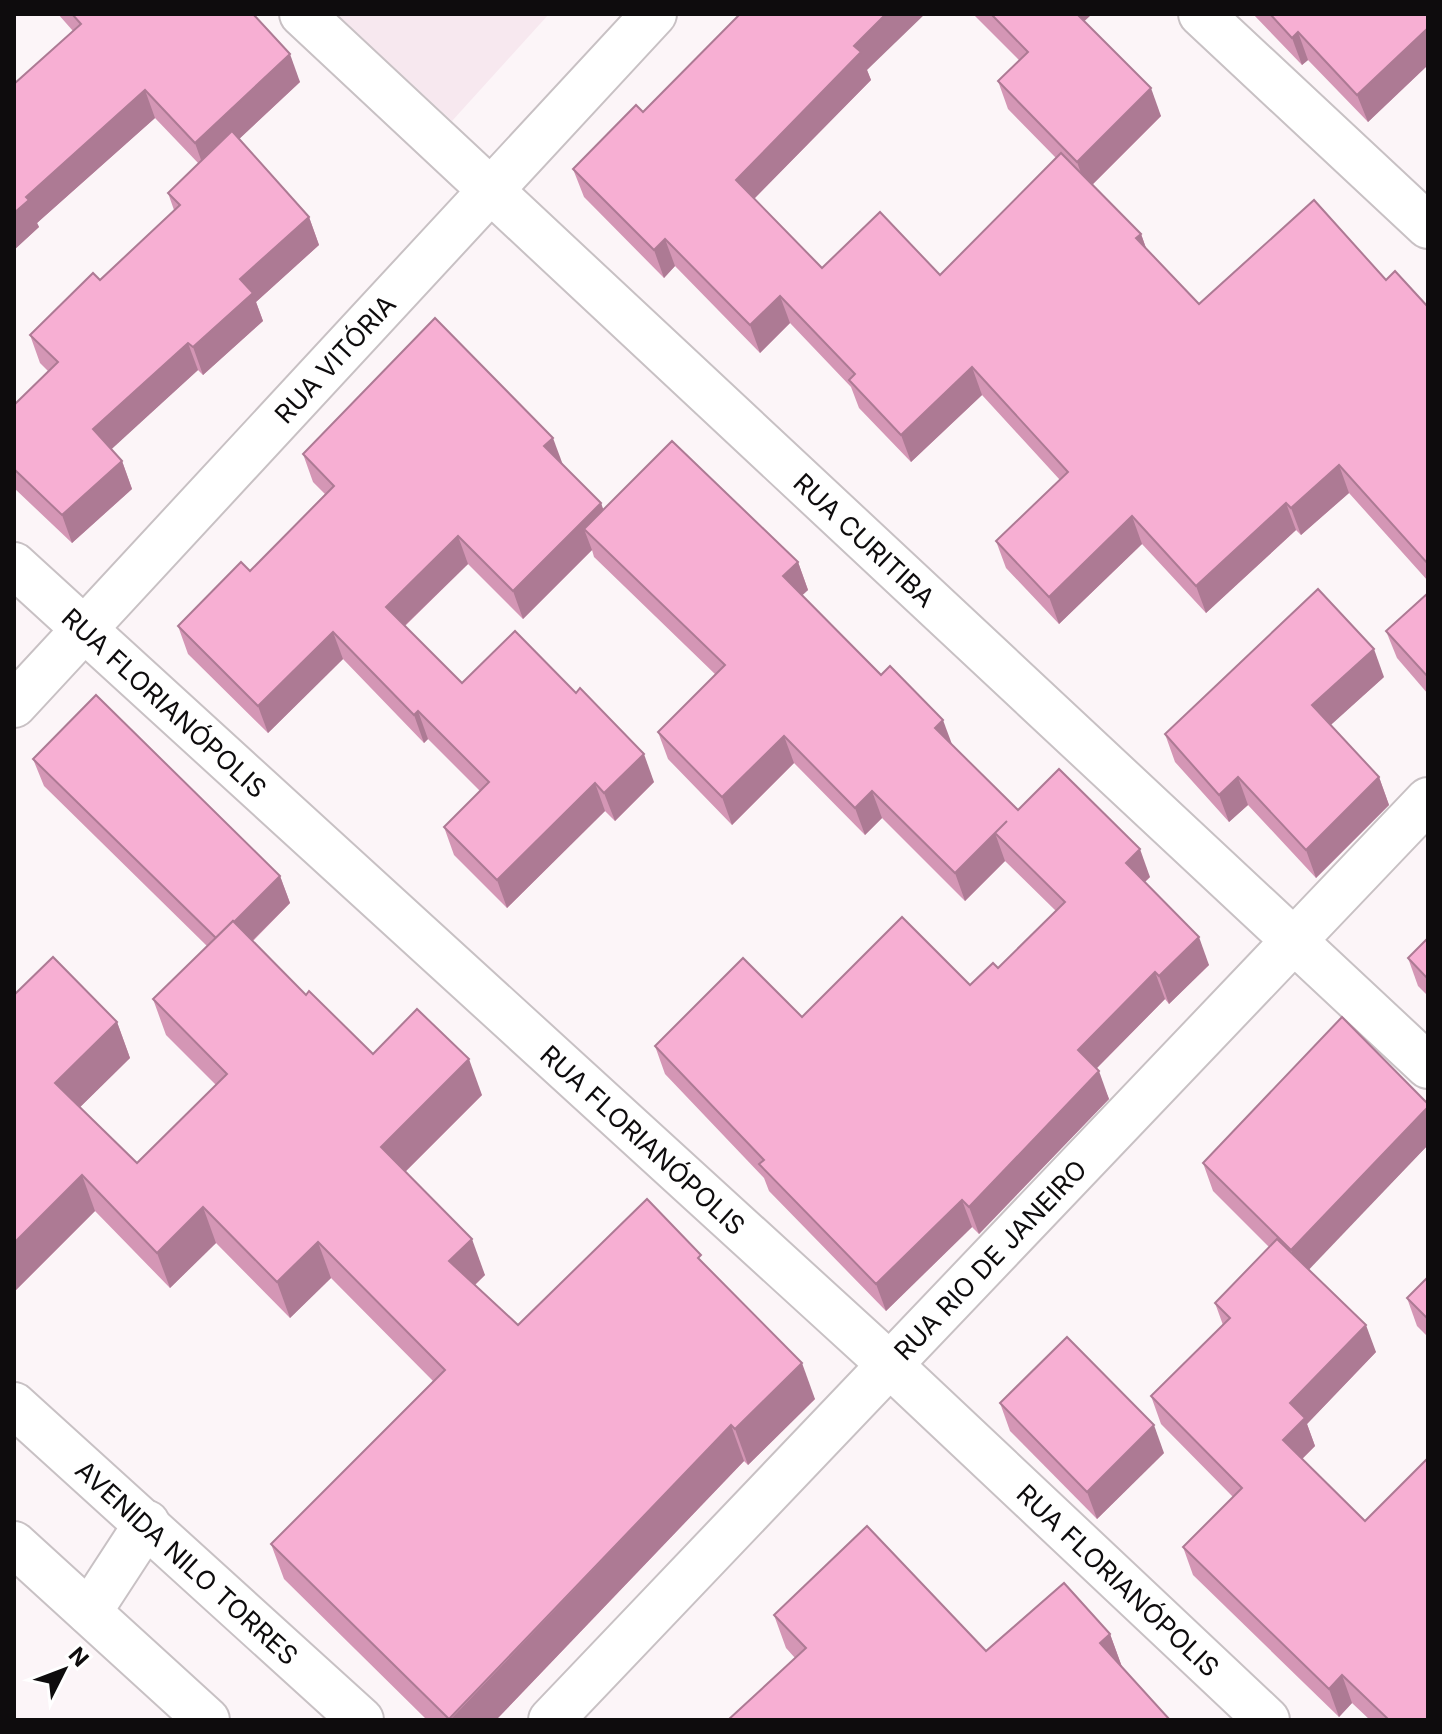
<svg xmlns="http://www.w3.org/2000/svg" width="1442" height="1734" font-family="Inter,sans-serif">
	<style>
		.built { fill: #f7e8ef }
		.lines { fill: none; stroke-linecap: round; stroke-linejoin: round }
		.street-casing { stroke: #c8c1c4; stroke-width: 48 }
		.secondary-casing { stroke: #c8c1c4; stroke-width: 48 }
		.street { stroke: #fff; stroke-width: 44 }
		.secondary { stroke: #fff; stroke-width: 44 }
		.wall { fill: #d496b5 }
		.shaded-wall { fill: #ad7a94 }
		.building { fill: #f7afd3; stroke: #ad7a94; stroke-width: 2 }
		.labels { text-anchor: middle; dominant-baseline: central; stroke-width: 8; stroke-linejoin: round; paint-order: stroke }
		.street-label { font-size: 26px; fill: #0e0c0d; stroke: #fff }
	</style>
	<rect width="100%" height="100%" fill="#fcf5f8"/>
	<path class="built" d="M335,14H549L452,121Z"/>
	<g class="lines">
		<defs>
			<g id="street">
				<path id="s1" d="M302,14L1428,1066"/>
				<path d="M1201,14L1428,226"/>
				<path id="s2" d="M14,565L890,1365L1267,1720"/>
				<path id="s3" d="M14,705L654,14"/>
				<path id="s4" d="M551,1720L1428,800"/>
			</g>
			<g id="secondary">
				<path id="s5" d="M14,1405L361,1720"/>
				<path d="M14,1544L207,1720"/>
				<path d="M89,1612L147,1523"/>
			</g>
		</defs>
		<use href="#street" class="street-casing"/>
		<use href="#secondary" class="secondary-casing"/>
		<use href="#street" class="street"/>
		<use href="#secondary" class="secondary"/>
	</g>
	<g class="wall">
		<path d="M58,14H253L300,82L239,139L309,217L319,245L256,302L263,321L203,375L198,370L111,449L122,461L132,489L72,543L14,488V405L48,371L40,363L30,335L100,280L174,210L168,193L199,164L155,118L37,223L39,227L14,250L73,31Z"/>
		<path d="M973,14H1092L1084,21L1161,116L1092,185L1141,234L1146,248L1199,304L1386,280L1428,307V581L1349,493L1301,535L1296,530L1206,613L1142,544L1059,624L1006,568L996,541L1060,480L982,395L911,462L859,408L851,387L790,323L760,353L675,266L664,278L584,197L573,169L643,112L867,70L871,80L754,199L822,268L940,275L1056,158L1008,109L998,81L1019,60Z"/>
		<path d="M1253,14H1428V65L1368,122L1308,60L1302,65Z"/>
		<path d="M303,454L563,465L601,503L603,510L798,562L808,590L802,595L1018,810L1150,877L1145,882L1209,965L1169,1004L1165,999L1096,1069L1109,1099L979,1234L972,1227L886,1311L769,1191L764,1178L665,1074L655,1046L970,985L998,968L1056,911L1005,861L965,901L882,818L865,835L794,763L732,825L668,759L658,732L716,675L594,557L592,550L523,619L468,564L405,626L462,683L654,782L615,821L605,811L507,908L454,855L444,827L480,791L428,739L424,743L343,659L268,733L188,654L178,626L250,571L325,494L313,482Z"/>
		<path d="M1428,593V694L1397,658L1386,631Z"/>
		<path d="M1384,677L1330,725L1379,777L1389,805L1316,878L1248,805L1229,822L1175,762L1165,734Z"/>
		<path d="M33,759L280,876L290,903L253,941L306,995L373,1054L482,1095L405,1172L485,1275L475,1285L518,1325L704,1264L815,1399L748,1465L744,1461L496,1720H427L284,1579L271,1544L433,1381L331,1278L290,1318L216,1243L170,1288L95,1211L14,1292V995L117,1022L130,1058L80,1107L137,1163L216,1085L166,1035L153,999L207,946L44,786Z"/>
		<path d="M1428,938V996L1418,986L1408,958Z"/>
		<path d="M1428,1145L1308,1269L1376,1352L1307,1424L1315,1446L1302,1459L1428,1720H1370L1352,1703L1339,1717L1193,1575L1183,1547L1233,1497L1161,1424L1151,1396L1223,1325L1215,1303L1269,1247L1213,1191L1203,1163Z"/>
		<path d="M1428,1277V1337L1417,1326L1407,1298Z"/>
		<path d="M1000,1403L1164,1453L1097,1519L1010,1431Z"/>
		<path d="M774,1615L986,1651L1110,1634L1122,1667L795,1658L786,1648Z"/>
	</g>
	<g class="shaded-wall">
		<path d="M886,14H925L867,70L871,80L746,207L736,180L854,46Z"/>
		<path d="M1069,14H1092L1075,30Z"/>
		<path d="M1428,28V65L1368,122L1357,95Z"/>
		<path d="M1298,32L1308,60L1302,65L1292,38Z"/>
		<path d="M290,54L300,82L205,171L195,143Z"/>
		<path d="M1151,88L1161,116L1087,190L1077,162Z"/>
		<path d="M145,90L155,118L37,223L39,227L14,250V213L26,197Z"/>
		<path d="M309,217L319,245L256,302L263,321L203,375L193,347L240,279Z"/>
		<path d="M1141,234L1151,262L1136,238Z"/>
		<path d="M665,239L675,266L664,278L654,250Z"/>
		<path d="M780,296L790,323L760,353L750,325Z"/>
		<path d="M188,343L198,370L103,457L93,429Z"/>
		<path d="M972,367L982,395L911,462L901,435Z"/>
		<path d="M553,438L563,465L544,446Z"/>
		<path d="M122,461L132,489L72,543L62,515Z"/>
		<path d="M1339,465L1349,493L1301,535L1291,508Z"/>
		<path d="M601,503L611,531L584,529L592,550L523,619L513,591Z"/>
		<path d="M1286,503L1296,530L1206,613L1196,586Z"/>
		<path d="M1132,516L1142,544L1059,624L1049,597Z"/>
		<path d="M458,536L468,564L396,634L386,607Z"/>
		<path d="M798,562L808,590L793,604L783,576Z"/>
		<path d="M333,632L343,659L268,733L258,706Z"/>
		<path d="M1374,649L1384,677L1322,733L1312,705Z"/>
		<path d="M418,711L428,739L424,743L414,715Z"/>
		<path d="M943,720L953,747L935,728Z"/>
		<path d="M784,736L794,763L732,825L722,797Z"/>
		<path d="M644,754L654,782L615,821L604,793Z"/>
		<path d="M1238,777L1248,805L1229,822L1219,795Z"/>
		<path d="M1379,777L1389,805L1316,878L1306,850Z"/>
		<path d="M595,783L605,811L507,908L497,880Z"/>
		<path d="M872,791L882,818L865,835L855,808Z"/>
		<path d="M1007,821L995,833L1005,861L965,901L955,873Z"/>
		<path d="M1140,849L1150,877L1136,890L1126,863Z"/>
		<path d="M280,876L290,903L227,966L217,939Z"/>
		<path d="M1199,937L1209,965L1169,1004L1159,976Z"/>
		<path d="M1155,972L1165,999L1088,1077L1078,1050Z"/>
		<path d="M117,1022L130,1058L68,1119L55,1083Z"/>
		<path d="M469,1059L482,1095L394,1183L381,1147Z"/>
		<path d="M1099,1071L1109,1099L979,1234L969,1207Z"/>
		<path d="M1428,1107V1145L1301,1278L1291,1250Z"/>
		<path d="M82,1175L95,1211L14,1292V1243Z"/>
		<path d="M962,1200L972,1227L886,1311L876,1284Z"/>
		<path d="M203,1207L216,1243L170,1288L157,1253Z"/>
		<path d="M472,1239L485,1275L462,1297L449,1261Z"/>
		<path d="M318,1242L331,1278L290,1318L277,1282Z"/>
		<path d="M1366,1325L1376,1352L1307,1424L1315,1446L1293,1468L1283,1440L1290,1403Z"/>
		<path d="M802,1363L815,1399L748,1465L735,1429Z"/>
		<path d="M731,1425L744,1461L496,1720H450Z"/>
		<path d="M1154,1425L1164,1453L1097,1519L1087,1492Z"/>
		<path d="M1110,1634L1122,1667L1100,1643Z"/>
		<path d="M1342,1675L1352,1703L1339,1717L1329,1689Z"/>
	</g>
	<g class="building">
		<path d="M72,14H253L290,54L195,143L145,90L26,197L29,200L14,213V84L81,24Z"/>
		<path d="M740,14H886L854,46L861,52L736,180L822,268L880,212L940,275L1061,153L1141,234L1136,238L1199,304L1314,200L1386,280L1395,271L1428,307V564L1339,465L1291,508L1286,503L1196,586L1132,516L1049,597L996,541L1068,472L972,367L901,435L849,380L855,374L780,296L750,325L665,239L654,250L573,169L636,105L643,112Z"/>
		<path d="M991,14H1077L1151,88L1077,162L998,81L1028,52Z"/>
		<path d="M1270,14H1428V28L1357,95L1298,32L1292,38Z"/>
		<path d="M232,131L309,217L240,279L253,293L193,347L188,343L93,429L122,461L62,515L14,469V405L58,362L30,335L93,273L100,280L180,205L168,193Z"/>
		<path d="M435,318L553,438L544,446L601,503L513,591L458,536L386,607L462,683L515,631L576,693L580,688L644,754L604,793L595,783L497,880L444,827L489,782L418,711L414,715L333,632L258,706L178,626L241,562L250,571L334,486L303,454Z"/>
		<path d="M672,441L798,562L783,576L881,675L890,666L943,720L935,728L1018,810L1059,769L1140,849L1126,863L1199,937L1159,976L1155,972L1078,1050L1099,1071L969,1207L962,1200L876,1284L759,1164L764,1160L655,1046L743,958L802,1017L902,917L970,985L993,963L998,968L1065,902L995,833L1007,821L955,873L872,791L855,808L784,736L722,797L658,732L725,665L584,529Z"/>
		<path d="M1318,589L1374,649L1312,705L1379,777L1306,850L1238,777L1219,795L1165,734Z"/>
		<path d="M1428,593V677L1386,631Z"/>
		<path d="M96,695L280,876L234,922L233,921L216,938L33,759Z"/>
		<path d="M233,921L306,995L309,991L373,1054L417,1009L469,1059L381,1147L472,1239L449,1261L518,1325L647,1199L701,1255L698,1258L802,1363L735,1429L731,1425L449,1719L271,1544L445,1370L318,1242L277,1282L203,1207L157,1253L82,1175L14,1243V995L53,957L117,1022L55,1083L137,1163L227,1074L153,999Z"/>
		<path d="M1428,938V979L1408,958Z"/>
		<path d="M1342,1017L1428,1104V1107L1291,1250L1203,1163Z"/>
		<path d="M1277,1239L1366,1325L1290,1403L1305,1418L1283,1440L1365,1521L1428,1458V1720H1389L1342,1675L1329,1689L1183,1547L1242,1488L1151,1396L1230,1318L1215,1303Z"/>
		<path d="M1428,1277V1319L1407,1298Z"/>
		<path d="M1067,1337L1154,1425L1087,1492L1000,1403Z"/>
		<path d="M867,1526L986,1651L1064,1583L1110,1634L1100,1643L1170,1720H728L806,1648L774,1615Z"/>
	</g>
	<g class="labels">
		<g class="street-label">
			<text stroke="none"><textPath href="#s3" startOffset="472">RUA VITÓRIA</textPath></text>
			<text stroke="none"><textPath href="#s1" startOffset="770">RUA CURITIBA</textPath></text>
			<text stroke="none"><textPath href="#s2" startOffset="204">RUA FLORIANÓPOLIS</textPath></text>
			<text stroke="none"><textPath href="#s2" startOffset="852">RUA FLORIANÓPOLIS</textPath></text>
			<text stroke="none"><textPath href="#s4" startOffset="636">RUA RIO DE JANEIRO</textPath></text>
			<text stroke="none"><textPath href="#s5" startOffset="234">AVENIDA NILO TORRES</textPath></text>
			<text stroke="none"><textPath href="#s2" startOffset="1500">RUA FLORIANÓPOLIS</textPath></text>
		</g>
	</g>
	<rect width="1442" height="1734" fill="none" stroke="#0e0c0d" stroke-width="32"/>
	<g transform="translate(64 1670) rotate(48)" stroke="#ffffff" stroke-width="6" paint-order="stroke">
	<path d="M0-6L14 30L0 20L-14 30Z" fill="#0e0c0d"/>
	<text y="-12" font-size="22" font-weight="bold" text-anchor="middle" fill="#0e0c0d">N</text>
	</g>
</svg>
